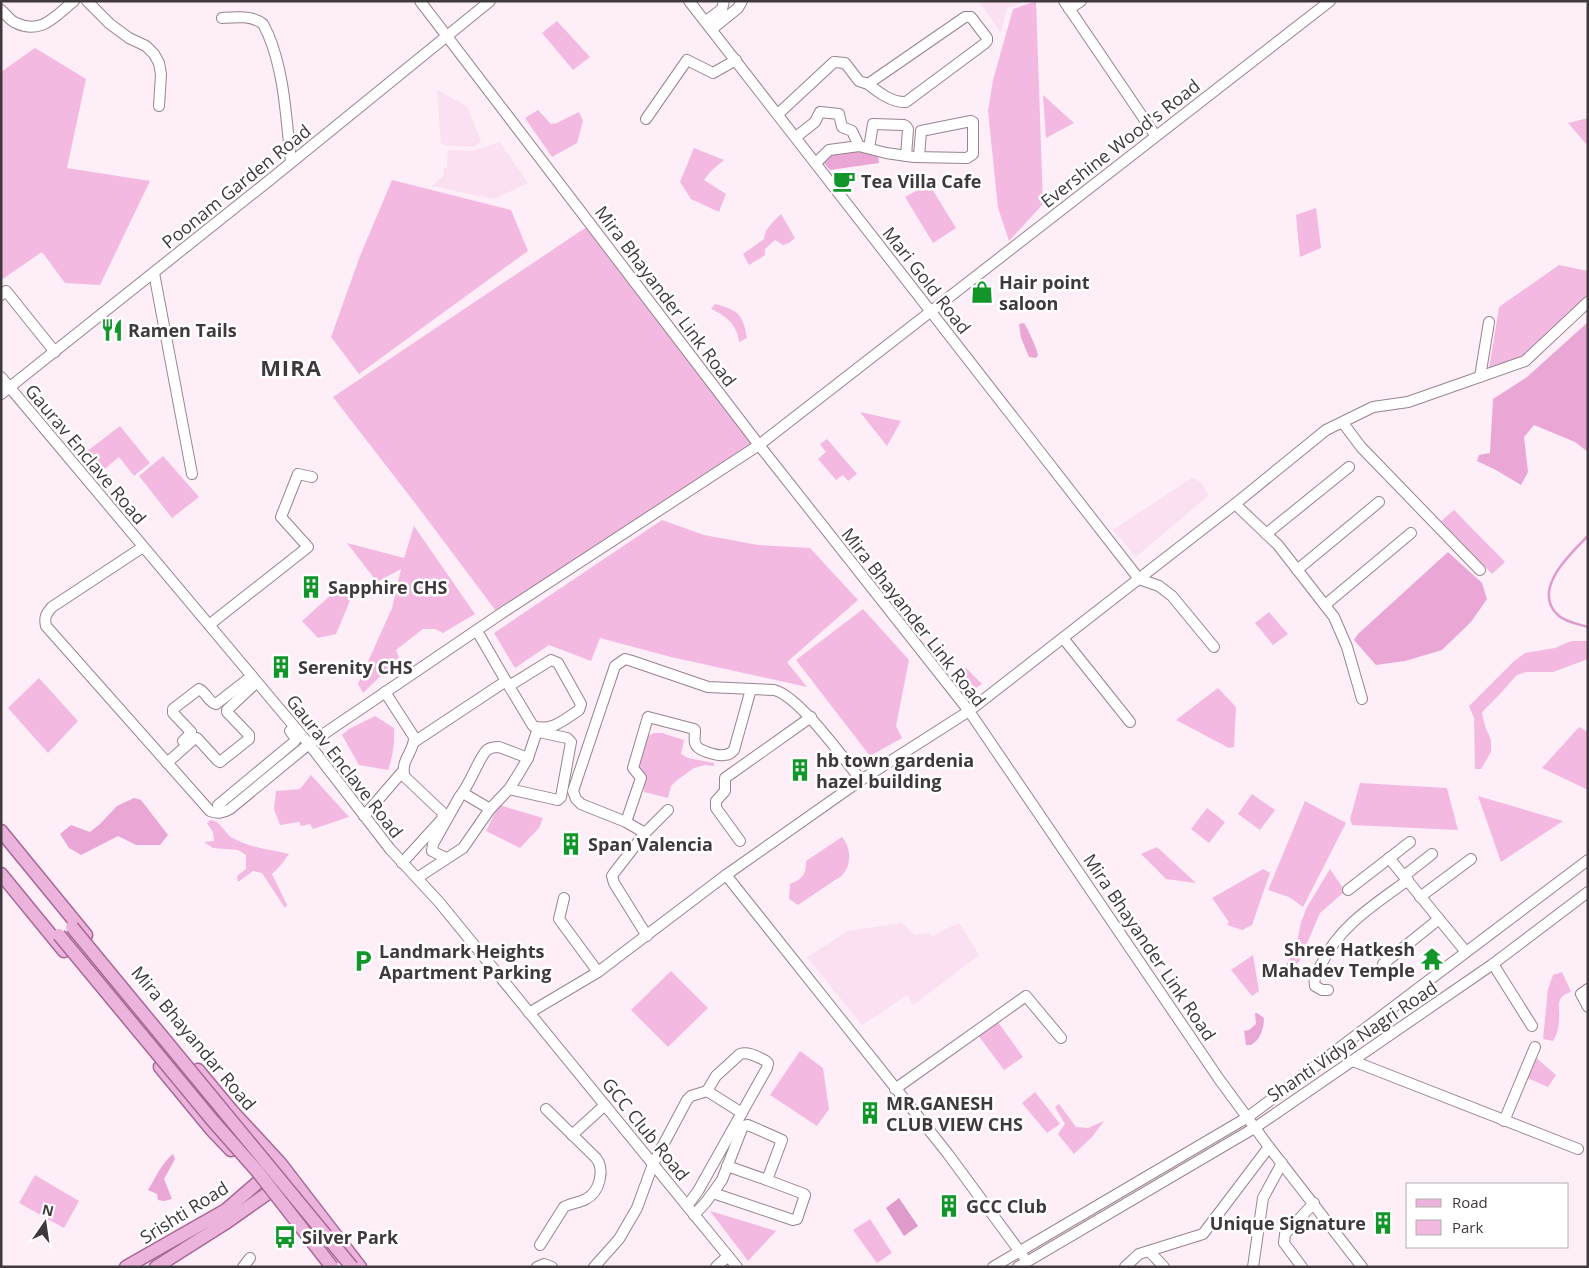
<svg xmlns="http://www.w3.org/2000/svg" width="1589" height="1268" font-family="'Open Sans',sans-serif">
	<style>
		.built { fill: #fae0f1 }
		.green { fill: #f4b9e1 }
		.forest { fill: #eaa6d5 }
		.water { fill: #df9bca }
		.lines { fill: none; stroke-linecap: round; stroke-linejoin: round }
		.stream { stroke: #df9bca; stroke-width: 2.5 }
		.minor-casing { stroke: #968490; stroke-width: 12 }
		.major-casing { stroke: #a86895; stroke-width: 15 }
		.minor { stroke: #fff; stroke-width: 10 }
		.major { stroke: #ecb4dc; stroke-width: 12 }
		.major-bridge-casing { stroke: #a86895; stroke-width: 15; stroke-linecap: butt }
		.major-bridge { stroke: #ecb4dc; stroke-width: 12 }
		.labels { text-anchor: middle; dominant-baseline: central; stroke-width: 5; stroke-linejoin: round; paint-order: stroke }
		.street-label { font-size: 18px; fill: #3f383d; stroke: #fff }
		.poi-label { font-size: 18px; font-weight: bold; fill: #3f383d; stroke: #fff; text-anchor: start }
		.district-label { font-size: 22px; font-weight: bold; letter-spacing: 1px; fill: #3f383d; stroke: #fff }
	</style>
	<rect width="100%" height="100%" fill="#fdeef8"/>
	<g class="built">
		<path d="M979,1H1019L1020,4L1007,8L1001,33Z"/>
		<path d="M437,90L467,106L481,142L473,147L450,146L441,144Z"/>
		<path d="M500,142L528,183L494,199L432,186L444,175L443,169L447,168L448,150L473,151Z"/>
		<path d="M1192,478L1201,482L1209,495L1136,557L1113,530Z"/>
		<path d="M901,923L915,935L928,933L933,936L959,923L979,955L913,1005L907,995L862,1025L807,957L848,931Z"/>
	</g>
	<g class="green">
		<path d="M1036,1L1043,204L1009,241L998,208L988,111L993,80L1013,9Z"/>
		<path d="M557,21L590,57L573,70L542,33Z"/>
		<path d="M35,48L86,79L67,168L150,181L100,285L65,283L42,252L1,280V72Z"/>
		<path d="M1043,95L1074,123L1046,138Z"/>
		<path d="M538,110L551,124L557,123L579,112L583,121L577,143L552,157L525,118Z"/>
		<path d="M1588,118V146L1568,123Z"/>
		<path d="M694,148L724,160L711,171L704,180L726,194L719,212L691,199L680,182Z"/>
		<path d="M392,180L511,210L528,251L359,374L331,337L360,256Z"/>
		<path d="M929,184L956,228L933,243L905,197Z"/>
		<path d="M1316,208L1321,248L1300,257L1296,215Z"/>
		<path d="M781,214L795,238L789,243L783,245L775,240L765,249V255L749,265L743,254L764,239C765,228 773,222 781,214Z"/>
		<path d="M591,224L759,445L499,615L418,507L333,397Z"/>
		<path d="M1559,265L1588,271V297L1526,356L1489,369L1499,307Z"/>
		<path d="M715,304C738,310 743,314 747,338L739,342C737,324 726,316 711,309Z"/>
		<path d="M860,412L901,421L887,446Z"/>
		<path d="M120,426L150,463L134,476L119,457L101,472L86,452Z"/>
		<path d="M827,439L857,474L848,481L843,475L836,480L818,459L826,452L820,444Z"/>
		<path d="M163,456L199,497L172,518L139,476Z"/>
		<path d="M1454,510L1505,562L1492,574L1441,521Z"/>
		<path d="M662,520L704,535L758,545L810,548L858,600L787,662L807,687L671,657L600,638L591,661L549,645L515,668L494,633Z"/>
		<path d="M414,526L475,614L443,633L435,629H423L396,650L399,658L363,693L358,684L392,608L401,569L377,582L347,543L404,558Z"/>
		<path d="M343,584L352,596L336,634L318,638L302,621Z"/>
		<path d="M863,609L909,660L896,726L902,738L870,756L796,660Z"/>
		<path d="M1269,612L1288,634L1273,645L1255,623Z"/>
		<path d="M1571,641H1588V659L1553,672H1526L1517,675L1498,696L1485,709L1482,713L1485,726L1491,740V752L1481,769H1475L1474,718L1469,706L1513,662L1525,653L1555,648Z"/>
		<path d="M966,668L982,684L964,696L949,679L955,677Z"/>
		<path d="M39,678L78,721L48,753L8,708Z"/>
		<path d="M1218,688L1236,707L1234,747L1229,748L1176,720Z"/>
		<path d="M375,716L394,728C395,743 393,756 388,770L359,765L342,735L349,729Z"/>
		<path d="M1579,727L1588,732V790L1542,768Z"/>
		<path d="M654,733H662L684,740L681,754L688,758L714,763V766L705,765L694,768L676,781L671,786L668,798L644,792L645,777L636,770L646,737Z"/>
		<path d="M311,775L349,817L313,829L310,824L301,826L299,822L280,825L274,809L276,791L300,789Z"/>
		<path d="M1360,783L1447,788L1458,830L1352,825L1350,819Z"/>
		<path d="M1252,794L1275,810L1260,830L1238,814Z"/>
		<path d="M1478,796L1563,821L1501,862Z"/>
		<path d="M1305,801L1346,823L1303,907L1289,897L1268,890Z"/>
		<path d="M499,805L543,818L539,828L520,848L486,831Z"/>
		<path d="M1207,808L1225,822L1209,843L1191,829Z"/>
		<path d="M210,820C221,821 223,831 231,837C249,848 269,849 289,854L281,865L272,874L287,905L285,908L262,873L253,871L238,882L237,876L246,869V855L238,850L213,848L204,842L214,841L213,832L207,823Z"/>
		<path d="M842,837C853,849 852,873 835,880L798,905L789,899L790,884C802,879 806,876 806,861Z"/>
		<path d="M1157,847L1196,883L1166,879L1141,854Z"/>
		<path d="M1263,869L1270,873L1252,925L1242,930L1227,925L1229,922L1212,898Z"/>
		<path d="M1330,869L1345,891L1320,913L1299,962L1290,968L1286,965L1296,947L1301,922L1307,907Z"/>
		<path d="M1253,955L1259,991L1252,996L1231,970Z"/>
		<path d="M671,971L708,1008L668,1047L631,1010Z"/>
		<path d="M1562,972L1571,992C1567,993 1563,995 1561,998C1557,1004 1560,1011 1559,1018C1559,1026 1557,1035 1553,1041L1543,1039L1548,989L1553,975Z"/>
		<path d="M998,1022L1023,1057L1004,1070L978,1035Z"/>
		<path d="M800,1051L823,1068L829,1109L817,1126L770,1095Z"/>
		<path d="M1535,1057L1556,1075L1548,1087L1525,1077Z"/>
		<path d="M1035,1092L1060,1124L1047,1133L1022,1103Z"/>
		<path d="M1059,1104L1076,1127L1088,1128L1104,1121L1092,1137L1074,1154L1058,1134L1065,1124L1055,1107Z"/>
		<path d="M35,1175L79,1201L64,1228L19,1203Z"/>
		<path d="M710,1211L776,1231L748,1261Z"/>
		<path d="M870,1219L892,1253L877,1263L853,1230Z"/>
	</g>
	<g class="forest">
		<path d="M860,148L878,154L879,163L830,170L823,162L824,158L836,152L844,154Z"/>
		<path d="M1588,322V452L1575,442L1534,425L1524,437L1528,472L1521,485L1496,470L1477,461L1479,455L1490,453L1493,399L1527,377Z"/>
		<path d="M1024,323C1027,327 1037,349 1038,355L1036,358L1029,357L1021,338L1019,324Z"/>
		<path d="M1448,552L1482,583L1487,599L1471,622L1442,650L1405,661L1376,665L1354,640L1358,634Z"/>
		<path d="M134,798L141,800L168,835L160,845H136L118,836L81,855L69,848L60,834L71,825L90,832L100,824L117,806Z"/>
		<path d="M1255,1013H1257L1264,1018C1264,1029 1260,1040 1251,1045H1246L1244,1031L1249,1030L1256,1024Z"/>
		<path d="M173,1154L175,1159L164,1179L172,1199L164,1201L158,1200L157,1194L148,1190C156,1177 161,1164 173,1154Z"/>
	</g>
	<path class="water" d="M899,1198L918,1226L904,1236L886,1208Z"/>
	<g class="lines">
		<path class="stream" d="M1588,536C1570,554 1530,591 1559,616C1566,622 1578,624 1588,627"/>
		<defs>
			<g id="minor">
				<path d="M87,1L110,24L129,38L146,46L154,54L159,63L161,74L159,106"/>
				<path d="M420,1L759,445L969,711L1219,1079L1269,1147L1362,1267"/>
				<path d="M689,1L1139,579L1159,586L1172,596L1214,647"/>
				<path d="M1064,1L1155,135"/>
				<path d="M1069,9L1081,1"/>
				<path d="M1,10C6,14 10,21 16,23C42,35 55,16 74,1"/>
				<path d="M222,18C235,17 252,15 263,24C265,27 266,31 268,34C285,74 286,120 291,162"/>
				<path d="M706,21L722,9L724,1"/>
				<path d="M712,29L738,8L742,1"/>
				<path d="M778,114L834,62L845,63L859,81L868,84L965,17H971L987,38V41L984,44L906,102C892,103 878,92 868,84"/>
				<path d="M646,119L687,60L713,73L736,60"/>
				<path d="M796,137L815,122L820,112L839,114L842,127L852,131L859,146"/>
				<path d="M869,148L873,124L904,125L906,126L908,129L906,156"/>
				<path d="M816,163L829,150L859,146L886,153L914,157L967,158L973,154V122L971,121L921,131L919,157"/>
				<path d="M154,273L192,474"/>
				<path d="M1,295L6,291L55,352"/>
				<path d="M1,377L309,744L390,849L439,902L737,1267"/>
				<path d="M1480,377L1489,322"/>
				<path d="M1,394L271,179L490,1"/>
				<path d="M1343,423L1361,447L1480,570"/>
				<path d="M1235,504L1278,545L1334,617L1347,647L1362,699"/>
				<path d="M1266,534L1349,467"/>
				<path d="M143,547L52,607C46,614 44,617 46,626L210,811C218,814 223,813 230,809L309,744L499,615L759,445L1330,1"/>
				<path d="M1297,570L1379,502"/>
				<path d="M1325,605L1411,533"/>
				<path d="M209,625L308,547L281,517L298,474L312,477"/>
				<path d="M1063,638L1130,722"/>
				<path d="M506,681L533,726C551,732 564,720 579,710L581,704L558,663L551,660L509,686"/>
				<path d="M385,692L414,737C415,751 399,761 405,777L443,813L442,819L402,863"/>
				<path d="M183,741L190,734L191,732L173,713V709L199,689C206,692 209,703 216,704L252,676"/>
				<path d="M414,742L506,681L477,631"/>
				<path d="M167,763L195,738H197L217,760L220,762L249,739V735L227,712V710L257,682"/>
				<path d="M463,793L490,809"/>
				<path d="M218,805L294,742L296,739L290,731L292,730"/>
				<path d="M364,816L403,771"/>
				<path d="M626,822L641,778L633,768L648,717L694,729L695,730C695,734 694,739 695,743C697,751 717,756 724,755C729,755 731,753 734,750L751,689"/>
				<path d="M645,833L668,810"/>
				<path d="M740,841L716,808V801L725,791V778L811,717"/>
				<path d="M446,858L432,851L433,844L460,796C470,785 479,757 487,750C491,747 495,747 499,747L528,758"/>
				<path d="M1389,858L1466,952"/>
				<path d="M726,875L948,1154L1023,1256"/>
				<path d="M1404,876L1432,854"/>
				<path d="M417,878L463,848L490,809L509,789L518,775L528,758L536,734L539,732L567,738L571,742L561,797L558,800L509,789"/>
				<path d="M1348,890L1410,842"/>
				<path d="M1420,897L1471,859"/>
				<path d="M564,898L559,919L598,972"/>
				<path d="M647,936L614,883L612,876L614,873L645,833L626,822L581,804L576,799L573,791L615,666L625,659L632,661L708,687L774,690C799,696 843,758 861,780"/>
				<path d="M1383,964L1439,919"/>
				<path d="M1493,964L1532,1026"/>
				<path d="M1588,989L1581,994L1588,1007"/>
				<path d="M1328,990H1322L1315,986C1313,978 1317,973 1321,965C1339,926 1374,905 1408,880"/>
				<path d="M529,1013L598,972L726,875L861,780L969,711L1235,504L1326,430L1373,407L1408,402L1525,361L1588,302"/>
				<path d="M1353,1061L1578,1149"/>
				<path d="M895,1089L1026,996L1061,1038"/>
				<path d="M707,1091L742,1113"/>
				<path d="M1504,1121L1535,1047"/>
				<path d="M572,1135L605,1105"/>
				<path d="M713,1193L793,1220L797,1219L805,1195L804,1194L767,1180"/>
				<path d="M694,1215L706,1202L722,1180L743,1126L748,1125L782,1140L767,1180L727,1166"/>
				<path d="M540,1245L564,1207C571,1203 579,1203 586,1199C600,1192 605,1169 596,1158L546,1109"/>
				<path d="M1149,1251L1164,1267"/>
				<path d="M243,1267L250,1258"/>
				<path d="M537,1267L544,1264L552,1267"/>
				<path d="M594,1267L619,1239L637,1208L653,1164L687,1100L691,1096L707,1091L716,1076L740,1054C748,1051 758,1057 766,1061L768,1063L767,1068L698,1191L687,1206"/>
				<path d="M716,1267L728,1256"/>
				<path d="M993,1267L1248,1117L1588,860"/>
				<path d="M1018,1267L1256,1127L1493,964L1588,892"/>
				<path d="M1125,1267L1139,1254L1203,1234L1269,1147"/>
				<path d="M1253,1267L1263,1198L1282,1163"/>
				<path d="M1302,1267L1284,1243L1285,1234L1314,1203"/>
			</g>
			<g id="major">
				<path d="M1,831L86,935"/>
				<path d="M1,874L64,951"/>
				<path d="M160,1067L211,1129L231,1150"/>
				<path d="M198,1070L232,1111L280,1163L360,1267"/>
				<path d="M126,1267L226,1210L271,1171"/>
				<path d="M156,1267L224,1224L281,1184"/>
			</g>
		</defs>
		<use href="#minor" class="minor-casing"/>
		<use href="#major" class="major-casing"/>
		<use href="#minor" class="minor"/>
		<use href="#major" class="major"/>
		<defs>
			<g id="major-bridge">
				<path d="M72,927L352,1267"/>
				<path d="M59,935L213,1121L258,1172L332,1267"/>
			</g>
		</defs>
		<use href="#major-bridge" class="major-bridge-casing"/>
		<use href="#major-bridge" class="major-bridge"/>
	</g>
	<defs>
		<symbol id="cafe-bare" viewBox="-9 -9 18 18"><path d="M-5.5-4.5H6V0H3Q3 3.5 0 3.5H-2.5Q-5.5 3.5-5.5 0ZM3-3.2v2h1.7v-2ZM-6 4.5H4V6H-6Z" fill="#129529" stroke="#fff" stroke-width="2.5" paint-order="stroke"/></symbol>
		<symbol id="shop-bare" viewBox="-9 -9 18 18"><path d="M-5-2.5h2.3a2.7 3.5 0 0 1 5.4 0H5L5.5 6h-11ZM-1.5-2.5h3a1.5 2.3 0 0 0-3 0Z" fill="#129529" stroke="#fff" stroke-width="2.5" paint-order="stroke"/></symbol>
		<symbol id="restaurant-bare" viewBox="-9 -9 18 18"><path d="M-5-6h1v4h1v-4h1v4h1v-4h1v5L-1.5 .5V6h-2V.5L-5-1ZM5-6V6H3V1.5H1.5Q1.5-4 5-6Z" fill="#129529" stroke="#fff" stroke-width="2.5" paint-order="stroke"/></symbol>
		<symbol id="building-bare" viewBox="-9 -9 18 18"><path d="M-4-6H4V6H1V3H-1V6H-4ZM-2.5-4.3h1.7v1.8h-1.7ZM.8-4.3h1.7v1.8H.8ZM-2.5-1h1.7V.8h-1.7ZM.8-1h1.7V.8H.8Z" fill="#129529" stroke="#fff" stroke-width="2.5" paint-order="stroke"/></symbol>
		<symbol id="temple-bare" viewBox="-9 -9 18 18"><path d="M0-6L5-2H3V0L6.5 2.5H4V6H1.5V3h-3V6H-4V2.5H-6.5L-3 0V-2H-5Z" fill="#129529" stroke="#fff" stroke-width="2.5" paint-order="stroke"/></symbol>
		<symbol id="parking-bare" viewBox="-9 -9 18 18"><path d="M-3.5-5.5H1a3.5 3.5 0 0 1 0 7H-1V5.5H-3.5ZM-1-3.4V-.6H.8a1.4 1.4 0 0 0 0-2.8Z" fill="#129529" stroke="#fff" stroke-width="2.5" paint-order="stroke"/></symbol>
		<symbol id="bus-bare" viewBox="-9 -9 18 18"><path d="M-5-6H5V4H4V6H2V4H-2V6H-4V4H-5ZM-3.5-4V0h7V-4ZM-3.5 1.2v1.5H-2V1.2ZM2 1.2v1.5H3.5V1.2Z" fill="#129529" stroke="#fff" stroke-width="2.5" paint-order="stroke"/></symbol>
	</defs>
	<g fill-rule="evenodd">
		<use href="#cafe-bare" x="828" y="165" width="32" height="32"/>
		<use href="#shop-bare" x="966" y="276" width="32" height="32"/>
		<use href="#restaurant-bare" x="96" y="314" width="32" height="32"/>
		<use href="#building-bare" x="295" y="571" width="32" height="32"/>
		<use href="#building-bare" x="265" y="651" width="32" height="32"/>
		<use href="#building-bare" x="784" y="754" width="32" height="32"/>
		<use href="#building-bare" x="555" y="828" width="32" height="32"/>
		<use href="#temple-bare" x="1416" y="943" width="32" height="32"/>
		<use href="#parking-bare" x="347" y="945" width="32" height="32"/>
		<use href="#building-bare" x="854" y="1097" width="32" height="32"/>
		<use href="#building-bare" x="933" y="1190" width="32" height="32"/>
		<use href="#building-bare" x="1367" y="1207" width="32" height="32"/>
		<use href="#bus-bare" x="269" y="1221" width="32" height="32"/>
	</g>
	<g class="labels">
		<g class="street-label">
			<text transform="translate(1120 143) rotate(-38)">Evershine Wood's Road</text>
			<text transform="translate(236 186) rotate(-39)">Poonam Garden Road</text>
			<text transform="translate(927 280) rotate(52)">Mari Gold Road</text>
			<text transform="translate(666 296) rotate(53)">Mira Bhayander Link Road</text>
			<text transform="translate(86 454) rotate(50)">Gaurav Enclave Road</text>
			<text transform="translate(914 617) rotate(52)">Mira Bhayander Link Road</text>
			<text transform="translate(345 766) rotate(52)">Gaurav Enclave Road</text>
			<text transform="translate(1150 947) rotate(56)">Mira Bhayander Link Road</text>
			<text transform="translate(194 1038) rotate(50)">Mira Bhayandar Road</text>
			<text transform="translate(1352 1041) rotate(-34)">Shanti Vidya Nagri Road</text>
			<text transform="translate(646 1129) rotate(51)">GCC Club Road</text>
			<text transform="translate(184 1212) rotate(-32)">Srishti Road</text>
		</g>
		<g class="poi-label">
			<text x="861" y="181">Tea Villa Cafe</text>
			<text x="999" y="282">Hair point<tspan x="999" dy="21">saloon</tspan></text>
			<text x="128" y="330">Ramen Tails</text>
			<text x="328" y="587">Sapphire CHS</text>
			<text x="298" y="667">Serenity CHS</text>
			<text x="816" y="760">hb town gardenia<tspan x="816" dy="21">hazel building</tspan></text>
			<text x="588" y="844">Span Valencia</text>
			<text x="1415" y="949" text-anchor="end">Shree Hatkesh<tspan x="1415" dy="21">Mahadev Temple</tspan></text>
			<text x="379" y="951">Landmark Heights<tspan x="379" dy="21">Apartment Parking</tspan></text>
			<text x="886" y="1103">MR.GANESH<tspan x="886" dy="21">CLUB VIEW CHS</tspan></text>
			<text x="966" y="1206">GCC Club</text>
			<text x="1366" y="1223" text-anchor="end">Unique Signature</text>
			<text x="302" y="1237">Silver Park</text>
		</g>
		<g class="district-label">
			<text x="291" y="367">MIRA</text>
		</g>
	</g>
	<rect width="1589" height="1268" fill="none" stroke="#3f383d" stroke-width="5"/>
	<rect x="1406" y="1183" width="162" height="65" fill="#ffffff" stroke="#b2afb1"/>
	<rect x="1416" y="1199" width="25" height="8" fill="#ecb4dc" stroke="#b2afb1"/>
	<text x="1452" y="1208" font-size="15" fill="#3f383d">Road</text>
	<rect x="1416" y="1220" width="25" height="15" fill="#f4b9e1" stroke="#b2afb1"/>
	<text x="1452" y="1233" font-size="15" fill="#3f383d">Park</text>
	<g transform="translate(45 1223) rotate(13)" stroke="#ffffff" stroke-width="4" paint-order="stroke">
	<path d="M0-4L9 19L0 12L-9 19Z" fill="#3f383d"/>
	<text y="-8" font-size="14" font-weight="bold" text-anchor="middle" fill="#3f383d">N</text>
	</g>
</svg>
